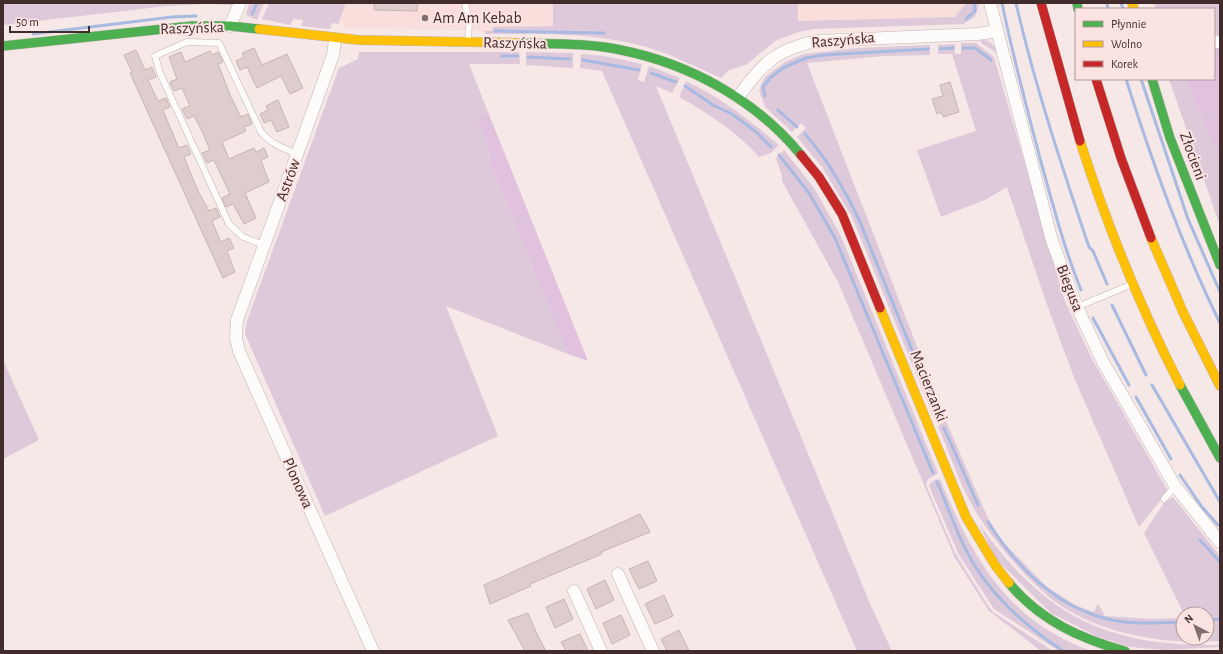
<svg xmlns="http://www.w3.org/2000/svg" width="1223" height="654" font-family="'Alegreya Sans',sans-serif">
	<style>
		.built { fill: #fadedb }
		.green { fill: #dec9da }
		.forest { fill: #e0c1de }
		.lines { fill: none; stroke-linecap: round; stroke-linejoin: round }
		.stream { stroke: #a8bae1; stroke-width: 3 }
		.building { fill: #decdcc; stroke: #c5b5b4 }
		.lane-casing { stroke: #c2b3b2; stroke-width: 7 }
		.street-casing { stroke: #c2b3b2; stroke-width: 13 }
		.fast-casing { stroke: #c2b3b2; stroke-width: 10 }
		.slow-casing { stroke: #c2b3b2; stroke-width: 10 }
		.jam-casing { stroke: #c2b3b2; stroke-width: 10 }
		.lane { stroke: #fefcfb; stroke-width: 6 }
		.street { stroke: #fefcfb; stroke-width: 12 }
		.fast { stroke: #4caf50; stroke-width: 9 }
		.slow { stroke: #ffc107; stroke-width: 9 }
		.jam { stroke: #c62828; stroke-width: 9 }
		.poi-dot { fill: #816e6d; stroke: #fbe3e1; stroke-width: 1.5 }
		.labels { text-anchor: middle; dominant-baseline: central; stroke-width: 4; stroke-linejoin: round; paint-order: stroke }
		.poi-label { font-size: 16px; fill: #422c2b; stroke: #fbe3e1; text-anchor: start }
		.street-label { font-size: 16px; fill: #422c2b; stroke: #fbe3e1 }
	</style>
	<rect width="100%" height="100%" fill="#f5e8e7"/>
	<g class="built">
		<path d="M346,3H553L554,26L493,27L492,31L341,28L343,24H338Z"/>
		<path d="M798,3H966V4L955,17L797,21Z"/>
	</g>
	<g class="green">
		<path d="M3,3H233L232,5L208,4L167,6L3,25Z"/>
		<path d="M247,3H264L257,20L248,16L246,13L249,4Z"/>
		<path d="M269,3H346L338,24L332,23L330,29L301,26L303,20L293,19L290,25L262,19Z"/>
		<path d="M553,3H798V21L955,17L966,3H979V4L975,17L963,24L814,29L799,32L775,41L746,65L729,70L721,78C694,66 668,52 639,45C589,32 537,34 486,34L483,31H492L493,27L553,26Z"/>
		<path d="M1154,3H1220V35H1214V9H1156Z"/>
		<path d="M981,40C989,39 995,45 997,53L981,43Z"/>
		<path d="M961,43H976L994,57L1064,299L1091,357L1168,491L1139,527L1075,380L1046,302L1007,187L987,199L941,217L917,150L976,131L952,54H938V45L955,44V54H961Z"/>
		<path d="M930,45V55L884,56L807,63L944,416L935,420L852,217L822,167L797,137L806,128L801,123L792,132L765,107L759,90L764,78L771,72L785,62L804,54L857,48Z"/>
		<path d="M359,52H519L520,64H469L488,112L480,117L478,122L489,149L490,163L568,354L446,306L498,436L325,516L245,334L247,321L339,68L358,59Z"/>
		<path d="M526,52L573,53V68L526,65Z"/>
		<path d="M581,54L605,56L642,64L638,80L644,82L649,66L680,78L672,93L656,86L871,606L892,651H857L602,71L580,68Z"/>
		<path d="M1169,79H1185L1220,159V226Z"/>
		<path d="M686,81C722,98 748,119 779,145L771,153L759,157C736,131 708,113 679,97Z"/>
		<path d="M784,150L814,188L841,236L938,473L928,479L926,485L955,553L989,607L993,612L1053,651H1041L989,611L955,558L838,282L782,181V176L776,158Z"/>
		<path d="M3,360L39,440L3,459Z"/>
		<path d="M946,421L987,516L1000,539L1046,586L1075,605L1094,612L1098,603L1105,616L1154,619L1183,618V638H1207V614H1184L1144,533L1164,503L1173,497L1220,556V641C1165,645 1099,634 1054,601C1026,579 1001,549 981,520C962,492 951,457 938,426Z"/>
		<path d="M937,479V480L940,479C973,558 1005,619 1091,651H1059L994,609L959,555L929,486L931,482Z"/>
		<path d="M979,524C1045,616 1105,647 1220,645V647L1165,650L1131,647L1096,636L1051,613L996,559Z"/>
	</g>
	<g class="forest">
		<path d="M1214,48H1220V159L1185,79H1214Z"/>
		<path d="M488,112L588,361L568,354L490,163L489,149L478,122L480,117Z"/>
	</g>
	<g class="lines">
		<g class="stream">
			<path d="M1002,3C1013,57 1027,109 1041,162C1053,205 1064,248 1081,290"/>
			<path d="M1016,3C1035,86 1062,167 1089,247L1093,251L1107,284"/>
			<path d="M1107,3L1108,9"/>
			<path d="M1121,3L1123,9"/>
			<path d="M252,14L257,3"/>
			<path d="M966,19L975,11L974,3"/>
			<path d="M495,31L604,33"/>
			<path d="M33,34L172,17L196,16"/>
			<path d="M963,48H975L991,60"/>
			<path d="M940,49L953,48"/>
			<path d="M502,56H518"/>
			<path d="M528,57L570,59"/>
			<path d="M583,60L639,70"/>
			<path d="M651,73L676,82"/>
			<path d="M1126,79C1152,162 1181,244 1220,323"/>
			<path d="M1141,79L1188,219L1220,292"/>
			<path d="M685,86L713,105L732,114L755,131L771,147"/>
			<path d="M765,96L763,87L770,78L783,68L806,58L824,55L928,49"/>
			<path d="M778,110L797,127"/>
			<path d="M805,134C829,161 845,190 860,222L937,412"/>
			<path d="M779,155L809,193L835,238L933,473"/>
			<path d="M1112,305L1146,375"/>
			<path d="M1093,318L1129,385"/>
			<path d="M1152,385L1220,502"/>
			<path d="M1136,397L1171,459"/>
			<path d="M944,428L978,505"/>
			<path d="M1180,475L1202,507L1218,525"/>
			<path d="M937,482C946,503 954,525 964,546C985,591 1023,624 1063,651"/>
			<path d="M988,522C1016,566 1055,606 1107,619C1131,625 1159,623 1183,622"/>
			<path d="M1200,540L1220,562"/>
			<path d="M1207,620L1220,619"/>
		</g>
	</g>
	<g class="building">
		<path d="M374,3H418L417,11L374,10Z"/>
		<path d="M254,48L262,65L287,54L303,88L290,94L281,76L257,88L247,67L240,70L236,61L244,57L242,53Z"/>
		<path d="M136,50L145,70L152,67L156,77L148,80L158,101L166,98L170,107L163,110L177,144L179,148L187,145L191,154L184,157L198,191L209,211L216,208L220,217L212,221L219,238L221,242L229,238L234,248L227,251L235,272L223,278L130,73L132,72L124,55Z"/>
		<path d="M210,51L212,55L218,52L223,62L218,64L231,97L241,117L248,114L252,124L244,127L246,131L222,142L229,159L254,148L256,152L264,148L268,157L261,160L269,182L245,193L256,218L244,224L233,204L226,207L222,198L230,194L214,160L207,163L202,153L210,150L200,127L194,116L187,119L182,109L190,106L182,88L174,91L170,82L177,79L169,57L181,52L185,62Z"/>
		<path d="M950,82L959,112L943,117L941,112L937,114L932,99L943,96L940,85Z"/>
		<path d="M278,100L289,127L277,132L271,120L264,123L260,114L268,110L266,106Z"/>
		<path d="M640,514L650,532L601,552L602,554L530,584L531,586L490,604L484,585Z"/>
		<path d="M648,561L657,581L639,589L629,569Z"/>
		<path d="M605,580L614,600L596,609L587,589Z"/>
		<path d="M664,595L673,616L655,624L645,604Z"/>
		<path d="M564,599L573,619L555,628L546,607Z"/>
		<path d="M528,613L537,634L546,651H525L508,620Z"/>
		<path d="M621,615L630,635L612,644L603,623Z"/>
		<path d="M679,630L689,651H667L661,639Z"/>
		<path d="M580,634L588,651H566L561,642Z"/>
	</g>
	<g class="lines">
		<defs>
			<g id="lane">
				<path d="M465,3L469,21L468,41"/>
				<path d="M264,245L243,237L229,224L160,73L155,56L187,42L219,43L261,132C271,144 284,149 298,154"/>
				<path d="M1077,307L1130,285"/>
				<path d="M1164,499L1175,486"/>
			</g>
			<g id="street">
				<path d="M990,3L1052,241L1077,307L1103,362L1175,486L1220,542"/>
				<path d="M230,26L240,3"/>
				<path d="M335,39L333,55L237,320L236,338L239,351L373,651"/>
				<path d="M1214,42H1220"/>
				<path d="M738,97C763,63 775,50 817,41L978,34L997,31"/>
				<path d="M618,574L653,651"/>
				<path d="M574,591L601,651"/>
			</g>
			<g id="fast">
				<path d="M1077,3L1078,9"/>
				<path d="M519,43C553,44 588,43 621,50C690,64 756,100 801,155"/>
				<path d="M3,46L192,26H230L259,29"/>
				<path d="M1152,79L1170,138L1220,265"/>
				<path d="M1180,385L1220,458"/>
				<path d="M1009,583C1039,620 1081,639 1125,651"/>
			</g>
			<g id="slow">
				<path d="M1132,3L1134,9"/>
				<path d="M259,29L359,40L519,43"/>
				<path d="M1080,141C1107,225 1140,307 1180,385"/>
				<path d="M1151,238L1183,312L1220,386"/>
				<path d="M880,308L966,517L995,565L1009,583"/>
			</g>
			<g id="jam">
				<path d="M1041,3L1080,141"/>
				<path d="M1096,79L1121,158L1151,238"/>
				<path d="M801,155L819,177L842,214L880,308"/>
			</g>
		</defs>
		<use href="#lane" class="lane-casing"/>
		<use href="#street" class="street-casing"/>
		<use href="#fast" class="fast-casing"/>
		<use href="#slow" class="slow-casing"/>
		<use href="#jam" class="jam-casing"/>
		<use href="#lane" class="lane"/>
		<use href="#street" class="street"/>
		<use href="#fast" class="fast"/>
		<use href="#slow" class="slow"/>
		<use href="#jam" class="jam"/>
	</g>
	<circle class="poi-dot" cx="425" cy="18" r="4"/>
	<g class="labels">
		<g class="poi-label">
			<text x="433" y="18">Am Am Kebab</text>
		</g>
		<g class="street-label">
			<text transform="translate(192 28) rotate(-2)">Raszyńska</text>
			<text transform="translate(843 40) rotate(-5)">Raszyńska</text>
			<text transform="translate(515 43) rotate(1)">Raszyńska</text>
			<text transform="translate(1193 156) rotate(70)">Złocieni</text>
			<text transform="translate(288 180) rotate(-70)">Astrów</text>
			<text transform="translate(1070 288) rotate(69)">Biegusa</text>
			<text transform="translate(929 386) rotate(68)">Macierzanki</text>
			<text transform="translate(298 483) rotate(66)">Plonowa</text>
		</g>
	</g>
	<rect width="1223" height="654" fill="none" stroke="#422c2b" stroke-width="8"/>
	<rect x="1075" y="8" width="140" height="72" fill="#fbe3e1" stroke="#b19a98"/>
	<rect x="1083" y="21" width="20" height="6" fill="#4caf50" stroke="#b19a98"/>
	<text x="1111" y="28" font-size="12" fill="#422c2b">Płynnie</text>
	<rect x="1083" y="41" width="20" height="6" fill="#ffc107" stroke="#b19a98"/>
	<text x="1111" y="48" font-size="12" fill="#422c2b">Wolno</text>
	<rect x="1083" y="61" width="20" height="6" fill="#c62828" stroke="#b19a98"/>
	<text x="1111" y="68" font-size="12" fill="#422c2b">Korek</text>
	<g transform="translate(1195 626) rotate(319)"><circle r="19" fill="#fbe3e1" stroke="#b19a98"/>
	<path d="M0-3L7 15L0 10L-7 15Z" fill="#816e6d"/>
	<text y="-6" font-size="11" font-weight="bold" text-anchor="middle" fill="#422c2b">N</text>
	</g>
	<path d="M10 26v6h79v-6" fill="none" stroke="#422c2b" stroke-width="2"/>
	<text x="16" y="26" font-size="12" fill="#422c2b" stroke="#fbe3e1" stroke-width="3" paint-order="stroke">50 m</text>
</svg>
